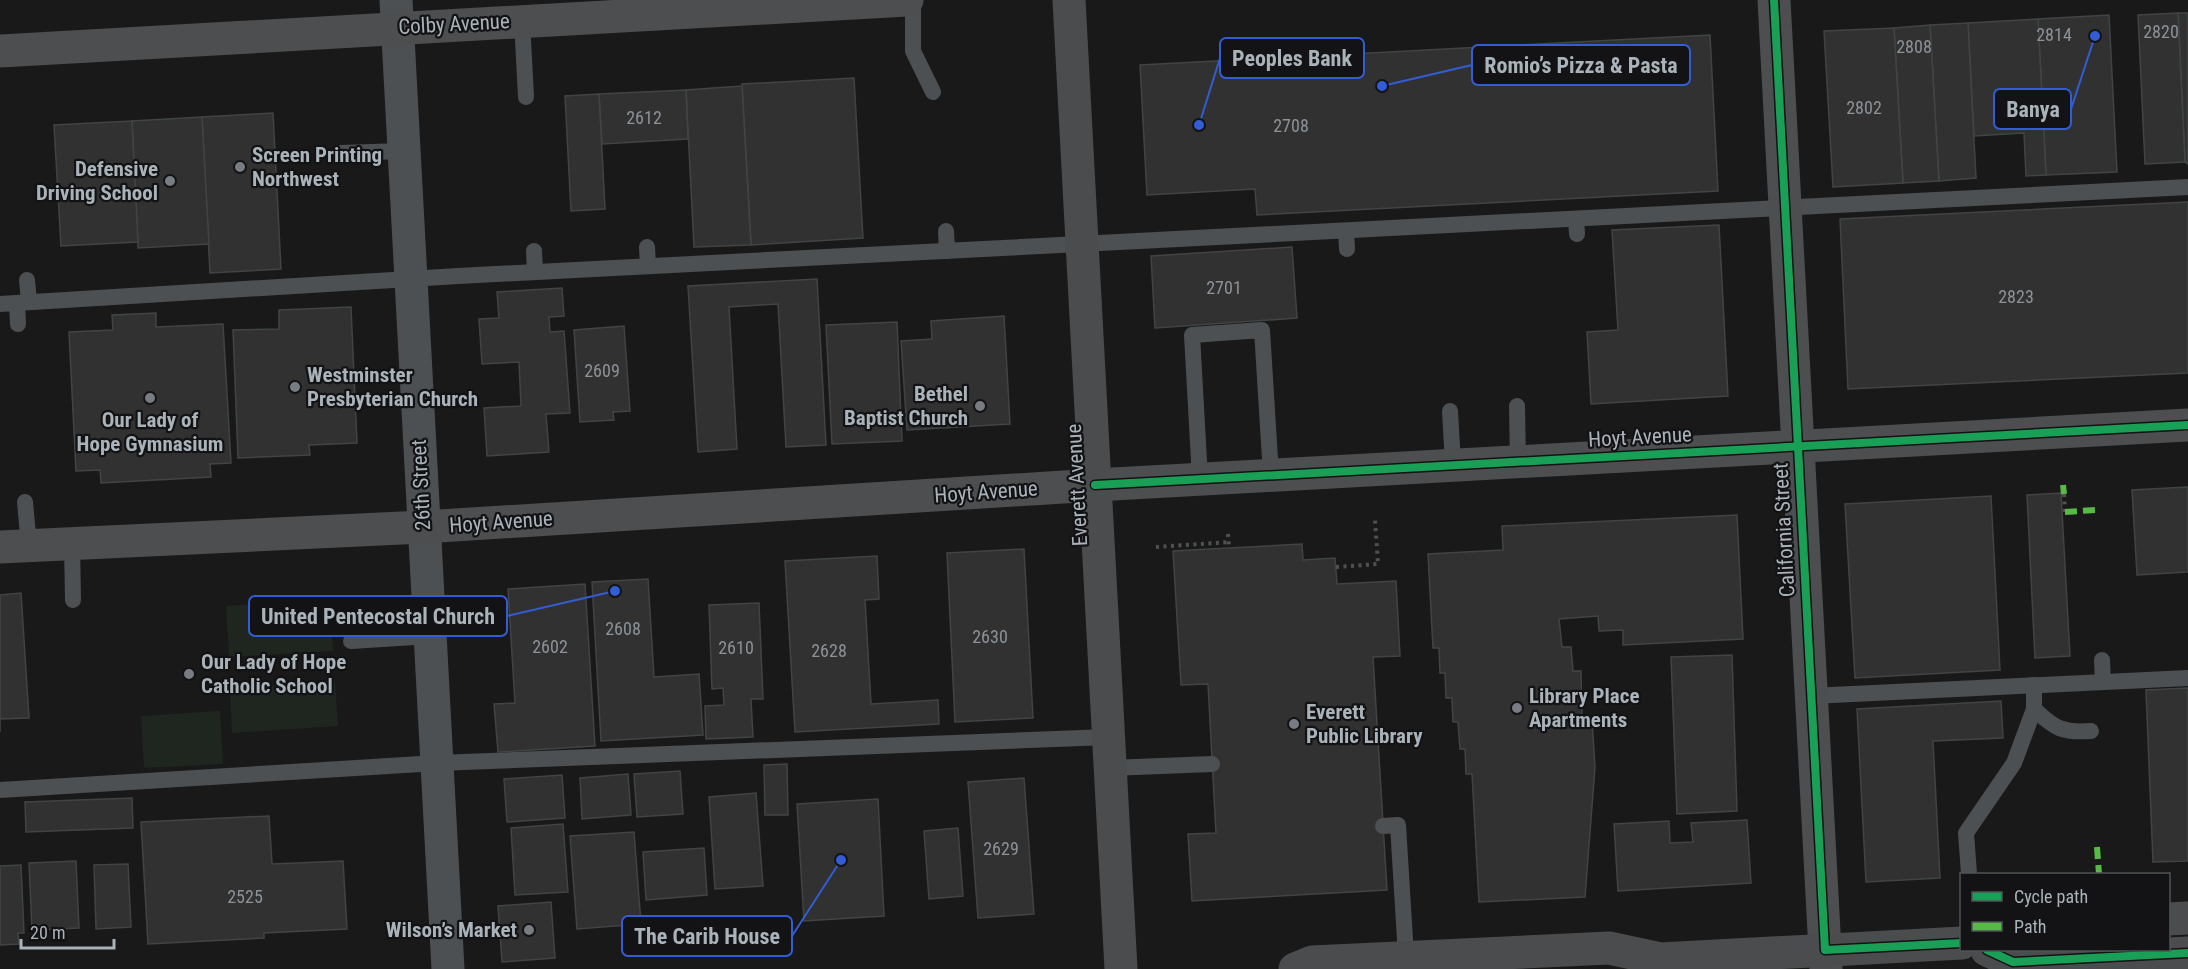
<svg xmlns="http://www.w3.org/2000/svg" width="2188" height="969" font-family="'Roboto Condensed',sans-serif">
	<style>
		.green { fill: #1f261f }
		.building { fill: #313131; stroke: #414445; stroke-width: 1.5 }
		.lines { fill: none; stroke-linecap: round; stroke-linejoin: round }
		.path { stroke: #4f5154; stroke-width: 4; stroke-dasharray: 3 4.5; stroke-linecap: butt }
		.lane { stroke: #4d5052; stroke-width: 16 }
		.street { stroke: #4d5052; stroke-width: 33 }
		.secondary { stroke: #4c4e50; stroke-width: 33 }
		.primary { stroke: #4a4c4e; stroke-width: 33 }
		.quiet { stroke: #58b947; stroke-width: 6; stroke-dasharray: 12 6; stroke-linecap: butt }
		.cycleway-casing { stroke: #131315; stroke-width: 11 }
		.cycleway { stroke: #1a9f57; stroke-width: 8 }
		.poi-dot { fill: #777d82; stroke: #131315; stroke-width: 2 }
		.labels { text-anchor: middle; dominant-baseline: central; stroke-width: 4.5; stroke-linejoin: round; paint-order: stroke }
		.number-label { font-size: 18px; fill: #8c9298 }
		.street-label { font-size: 21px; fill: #aab3ba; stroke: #131315 }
		.poi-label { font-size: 21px; font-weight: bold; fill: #aab3ba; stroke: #131315; text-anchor: start }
		.leader { fill: none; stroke: #325dd4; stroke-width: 2 }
		.callout-dot { fill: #325dd4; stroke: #131315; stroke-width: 2 }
		.callout { fill: #131315; stroke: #325dd4; stroke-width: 2 }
		.callout-label { font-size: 22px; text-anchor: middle; font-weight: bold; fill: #aab3ba }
	</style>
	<rect width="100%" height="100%" fill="#191919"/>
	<g class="green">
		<path d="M330,600L333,651L229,657L226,606Z"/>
		<path d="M335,681L338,726L232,733L230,688Z"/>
		<path d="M220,711L223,764L144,768L141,716Z"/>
	</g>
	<g class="building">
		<path d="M2178,13H2188V164L2185,162Z"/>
		<path d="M2178,13L2185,162L2145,164L2138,15Z"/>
		<path d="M2109,15L2117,172L2046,175L2038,19Z"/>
		<path d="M2038,19L2046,175L2026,176L2024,133L1974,136L1968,23Z"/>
		<path d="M1968,23L1976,178L1939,181L1930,25Z"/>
		<path d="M1930,25L1939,181L1903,183L1894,28Z"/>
		<path d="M1894,28L1903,183L1833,187L1824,31Z"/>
		<path d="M1710,35L1718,191L1257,215L1255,189L1147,195L1140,65Z"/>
		<path d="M854,78L863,238L751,245L742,84Z"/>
		<path d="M742,86L751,245L694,247L686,90Z"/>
		<path d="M686,90L688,139L602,144L599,94Z"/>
		<path d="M599,94L605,209L571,211L565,96Z"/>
		<path d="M273,113L281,269L210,273L202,117Z"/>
		<path d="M202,117L209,244L138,248L132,121Z"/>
		<path d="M132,121L138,242L61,246L54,125Z"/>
		<path d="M2188,202V373L1848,389L1840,219Z"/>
		<path d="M1719,225L1728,396L1591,404L1587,332L1618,330L1612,230Z"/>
		<path d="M1292,247L1297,318L1155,328L1151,256Z"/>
		<path d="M817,279L826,445L786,447L778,304L729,307L737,449L698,452L688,286Z"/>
		<path d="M562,288L564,316L549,317L550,332L564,331L570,413L546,414L549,452L487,456L484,408L521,406L519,362L482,364L479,319L499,318L497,292Z"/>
		<path d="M351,307L357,443L309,445L310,455L238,458L233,330L279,329V310Z"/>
		<path d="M156,313V327L223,324L231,463L210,464L211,477L101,483L100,470L76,471L69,332L113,330L112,315Z"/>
		<path d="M1004,316L1010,424L907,430L901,341L932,339L931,321Z"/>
		<path d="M897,322L902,441L832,444L826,325Z"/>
		<path d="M624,326L630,411L613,412L614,420L580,422L574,330Z"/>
		<path d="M2188,487V572L2137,575L2132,490Z"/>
		<path d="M2061,493L2070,656L2035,658L2027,495Z"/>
		<path d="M1991,496L2000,670L1855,678L1845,504Z"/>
		<path d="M1737,515L1743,639L1623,645V630L1599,631L1598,616L1559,619L1562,647H1571L1573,671H1581L1582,719L1592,720L1595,767L1585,897L1479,902L1472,774H1466L1465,749H1460L1458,722H1453L1452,698H1446L1445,673H1440L1439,648H1433L1428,554L1503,550L1502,526Z"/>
		<path d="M1302,544L1303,560L1335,558L1337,584L1396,581L1400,656L1373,657L1387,890L1192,901L1188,834L1216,833L1208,684L1181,685L1173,551Z"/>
		<path d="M1024,549L1033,718L955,722L947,553Z"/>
		<path d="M877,556L879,599L865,600L871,704L938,700L939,724L795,732L785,561Z"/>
		<path d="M648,579L654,677L699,674L703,735L601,741L592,582Z"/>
		<path d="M585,584L595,746L498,752L494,704L515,703L508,589Z"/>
		<path d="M21,593L29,718L0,719V732V595Z"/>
		<path d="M759,603L763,699H751L753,737L706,739L705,706L724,705L723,688L712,689L709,605Z"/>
		<path d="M1732,655L1737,811L1677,814L1671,657Z"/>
		<path d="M2188,688V861L2153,862L2146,690Z"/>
		<path d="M2001,701L2003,738L1933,741L1940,878L1866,882L1857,709Z"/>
		<path d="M787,764L788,815H765L764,765Z"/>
		<path d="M680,771L683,814L637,817L634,774Z"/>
		<path d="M628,774L631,815L582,819L580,778Z"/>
		<path d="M562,775L565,818L507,822L504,779Z"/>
		<path d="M1024,778L1034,914L978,918L968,782Z"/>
		<path d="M756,793L763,886L715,889L709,797Z"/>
		<path d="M132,798L133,828L26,832L25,802Z"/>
		<path d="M878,799L884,916L804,921L797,804Z"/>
		<path d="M269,816L272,864L343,861L347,929L264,933V938L148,944L141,822Z"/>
		<path d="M1747,820L1751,883L1618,891L1614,824L1669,821L1670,843L1693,842L1691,823Z"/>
		<path d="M563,824L568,892L515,895L511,828Z"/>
		<path d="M958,828L963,896L929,899L924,831Z"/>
		<path d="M634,832L641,924L577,929L570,836Z"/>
		<path d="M704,848L707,895L646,900L643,852Z"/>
		<path d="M76,861L79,928L32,930L29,863Z"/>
		<path d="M128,864L131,927L96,929L94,865Z"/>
		<path d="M21,865L24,933H18L19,944L0,945V866Z"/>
		<path d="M551,902L555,958L502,962L498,906Z"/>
	</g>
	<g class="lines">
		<g class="path">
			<path d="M2064,494L2065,512"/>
			<path d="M1228,534L1229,548"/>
			<path d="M1156,547L1229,542"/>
			<path d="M1336,567L1378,564L1375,520"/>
		</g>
		<g class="lane">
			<path d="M913,0V51L933,92"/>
			<path d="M522,21L526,97"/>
			<path d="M340,153L404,151"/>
			<path d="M1576,219L1577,234"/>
			<path d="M946,231L947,251"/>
			<path d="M1346,231L1347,249"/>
			<path d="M647,247L648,266"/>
			<path d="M534,251L535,272"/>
			<path d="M27,280L29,302"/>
			<path d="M17,303L18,324"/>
			<path d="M0,304L458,276L2188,187"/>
			<path d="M1517,406L1518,462"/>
			<path d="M1450,411L1453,465"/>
			<path d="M1200,479L1192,335L1262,330L1271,475"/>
			<path d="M25,502L29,546"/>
			<path d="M72,544L73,600"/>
			<path d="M351,641L430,636"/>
			<path d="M2102,660L2103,682"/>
			<path d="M2034,685V709C2055,729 2063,733 2091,731"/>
			<path d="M1811,696L2188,678"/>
			<path d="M1110,768L1212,764"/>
			<path d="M0,790L437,763L1108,737"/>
			<path d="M1383,826L1398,825L1406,956"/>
			<path d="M1969,874L1966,833L2014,763L2034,709"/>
		</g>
		<path class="street" d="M396,0L448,969"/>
		<g class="secondary">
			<path d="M1774,0L1826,969"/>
			<path d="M0,51L907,0"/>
			<path d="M0,547L423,527L1095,485L2188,425"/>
		</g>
		<g class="primary">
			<path d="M1069,0L1121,969"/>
			<path d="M2168,919L2188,918"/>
			<path d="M1987,950L2013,962L2188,953"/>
			<path d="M1295,969L1312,962L1609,948L1660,959L1962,943"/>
		</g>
		<g class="quiet">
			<path d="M2063,485L2064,494"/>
			<path d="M2065,512L2095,510"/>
			<path d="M2097,847L2099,874"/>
		</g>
		<defs>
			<g id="cycleway">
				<path d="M1774,0L1825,950L1962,943"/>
				<path d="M1095,485L2188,425"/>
				<path d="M1987,950L2013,962L2188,953"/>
			</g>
		</defs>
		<use href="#cycleway" class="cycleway-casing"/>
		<use href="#cycleway" class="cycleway"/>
	</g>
	<g class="poi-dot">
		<circle cx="240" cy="167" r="6"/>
		<circle cx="170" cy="181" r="6"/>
		<circle cx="295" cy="387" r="6"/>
		<circle cx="150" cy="398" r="6"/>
		<circle cx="980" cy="406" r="6"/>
		<circle cx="189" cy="674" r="6"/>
		<circle cx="1517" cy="708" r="6"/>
		<circle cx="1294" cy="724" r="6"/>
		<circle cx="529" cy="930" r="6"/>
	</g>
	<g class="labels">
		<g class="number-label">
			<text x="2161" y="31">2820</text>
			<text x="2054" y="34">2814</text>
			<text x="1914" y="46">2808</text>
			<text x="1864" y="107">2802</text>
			<text x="644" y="117">2612</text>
			<text x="1291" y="125">2708</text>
			<text x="1224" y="287">2701</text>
			<text x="2016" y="296">2823</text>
			<text x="602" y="370">2609</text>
			<text x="623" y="628">2608</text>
			<text x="990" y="636">2630</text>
			<text x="550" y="646">2602</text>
			<text x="736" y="647">2610</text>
			<text x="829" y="650">2628</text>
			<text x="1001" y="848">2629</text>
			<text x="245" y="896">2525</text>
		</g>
		<g class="street-label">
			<text transform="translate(454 24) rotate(-3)">Colby Avenue</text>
			<text transform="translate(1640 437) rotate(-3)">Hoyt Avenue</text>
			<text transform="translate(421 485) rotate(-93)">26th Street</text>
			<text transform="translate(1077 485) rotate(-93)">Everett Avenue</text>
			<text transform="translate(986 492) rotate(-4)">Hoyt Avenue</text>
			<text transform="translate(501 522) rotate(-4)">Hoyt Avenue</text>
			<text transform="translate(1784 530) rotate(-93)">California Street</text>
		</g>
		<g class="poi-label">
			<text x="252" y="155">Screen Printing<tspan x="252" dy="24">Northwest</tspan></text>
			<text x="158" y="169" text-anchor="end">Defensive<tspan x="158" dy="24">Driving School</tspan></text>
			<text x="307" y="375">Westminster<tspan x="307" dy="24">Presbyterian Church</tspan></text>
			<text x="968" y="394" text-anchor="end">Bethel<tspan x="968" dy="24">Baptist Church</tspan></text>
			<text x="150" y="420" text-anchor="middle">Our Lady of<tspan x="150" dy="24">Hope Gymnasium</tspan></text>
			<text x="201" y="662">Our Lady of Hope<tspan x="201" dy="24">Catholic School</tspan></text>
			<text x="1529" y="696">Library Place<tspan x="1529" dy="24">Apartments</tspan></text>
			<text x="1306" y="712">Everett<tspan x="1306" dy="24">Public Library</tspan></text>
			<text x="517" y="930" text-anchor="end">Wilson’s Market</text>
		</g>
	</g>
	<path class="leader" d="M1199 125L1220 58M1382 86L1472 65M2095 36L2071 109M615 591L507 616M841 860L792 936"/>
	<g class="callout-dot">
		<circle cx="1199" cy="125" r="6"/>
		<circle cx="1382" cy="86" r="6"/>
		<circle cx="2095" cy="36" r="6"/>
		<circle cx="615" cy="591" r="6"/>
		<circle cx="841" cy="860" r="6"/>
	</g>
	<g class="callout">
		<rect x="1220" y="38" width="144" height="40" rx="6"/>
		<rect x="1472" y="45" width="218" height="40" rx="6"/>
		<rect x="1994" y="89" width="77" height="40" rx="6"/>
		<rect x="249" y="596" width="258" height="40" rx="6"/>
		<rect x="622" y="916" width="170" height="40" rx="6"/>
	</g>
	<g class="callout-label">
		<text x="1292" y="66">Peoples Bank</text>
		<text x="1581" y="73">Romio’s Pizza &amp; Pasta</text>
		<text x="2033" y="117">Banya</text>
		<text x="378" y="624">United Pentecostal Church</text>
		<text x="707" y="944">The Carib House</text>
	</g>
	<rect x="1960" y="873" width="210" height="78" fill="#131315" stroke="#4f5357" stroke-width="1.5"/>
	<rect x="1972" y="892" width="30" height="9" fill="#1a9f57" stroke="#4f5357" stroke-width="1.5"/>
	<text x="2014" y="903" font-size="18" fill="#aab3ba">Cycle path</text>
	<rect x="1972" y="922" width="30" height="9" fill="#58b947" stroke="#4f5357" stroke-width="1.5"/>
	<text x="2014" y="933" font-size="18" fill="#aab3ba">Path</text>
	<path d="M21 939v9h93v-9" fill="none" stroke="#aab3ba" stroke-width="3"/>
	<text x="30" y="939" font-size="18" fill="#aab3ba" stroke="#131315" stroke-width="4.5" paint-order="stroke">20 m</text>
</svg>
